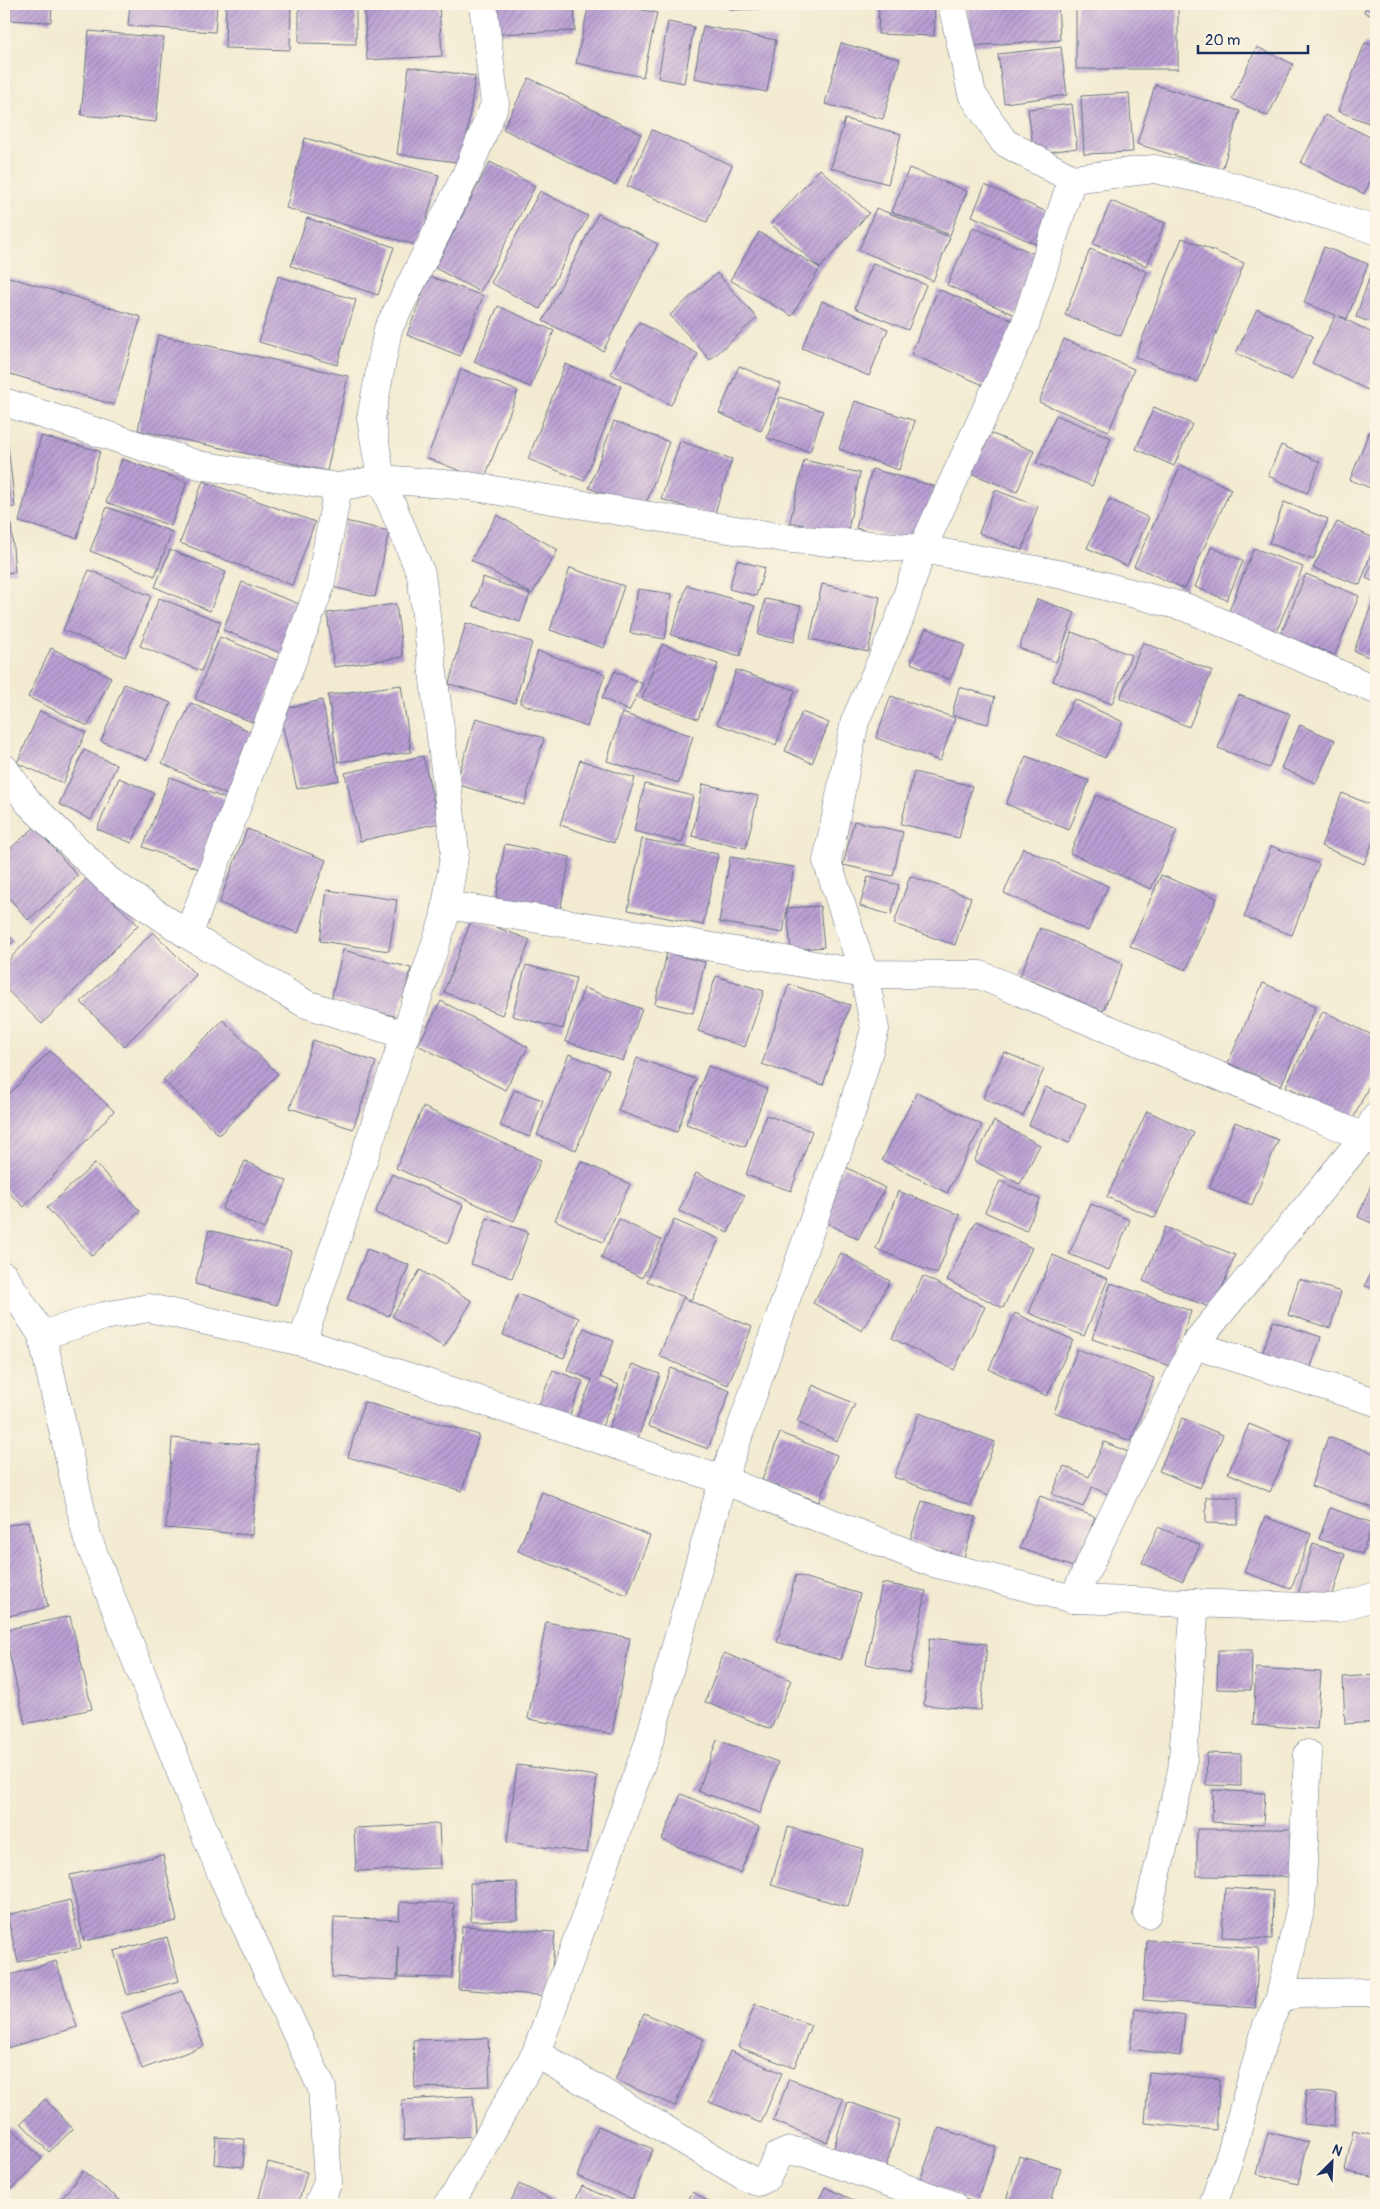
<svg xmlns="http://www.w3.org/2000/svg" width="1380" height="2209" font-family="Pangolin,sans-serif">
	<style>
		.building { fill: url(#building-hatch) }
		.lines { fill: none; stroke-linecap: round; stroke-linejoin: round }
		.minor-casing { stroke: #667186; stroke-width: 29 }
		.minor { stroke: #fff; stroke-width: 28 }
	</style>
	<defs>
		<pattern id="building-hatch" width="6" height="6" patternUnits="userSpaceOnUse" patternTransform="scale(1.25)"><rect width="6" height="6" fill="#ba9fd4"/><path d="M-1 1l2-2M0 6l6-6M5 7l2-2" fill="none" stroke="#9682af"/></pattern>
	</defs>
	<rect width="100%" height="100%" fill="#fcf5e5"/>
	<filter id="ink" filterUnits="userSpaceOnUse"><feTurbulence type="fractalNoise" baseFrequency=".02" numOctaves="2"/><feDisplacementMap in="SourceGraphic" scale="10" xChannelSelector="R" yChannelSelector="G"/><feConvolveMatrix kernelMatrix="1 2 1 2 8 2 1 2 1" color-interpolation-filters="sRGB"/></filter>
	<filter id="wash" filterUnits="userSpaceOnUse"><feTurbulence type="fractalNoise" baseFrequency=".0096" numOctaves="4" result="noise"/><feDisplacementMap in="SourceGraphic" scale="20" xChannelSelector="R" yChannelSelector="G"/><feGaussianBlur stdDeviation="1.12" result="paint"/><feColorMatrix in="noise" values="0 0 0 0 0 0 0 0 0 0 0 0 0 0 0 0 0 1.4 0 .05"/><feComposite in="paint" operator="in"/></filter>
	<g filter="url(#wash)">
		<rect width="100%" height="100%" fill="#f2ebd1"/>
		<g id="blocks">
			<g class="building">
				<path d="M4,4H52L51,22L4,20Z"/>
				<path d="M130,4H217L215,32L128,26Z"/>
				<path d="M226,4H291L290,50L225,48Z"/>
				<path d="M299,4H356V44L299,43Z"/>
				<path d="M364,4H439L442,56L367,60Z"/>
				<path d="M491,4H574L575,31L493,34Z"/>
				<path d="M589,4H616L657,13L643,77L576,63Z"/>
				<path d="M729,4H791V8L729,10Z"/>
				<path d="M879,4H935L934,36L878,34Z"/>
				<path d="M966,4H1058L1060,40L969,46Z"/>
				<rect x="1076" y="4" width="102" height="65"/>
				<path d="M1221,4H1248L1247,9Z"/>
				<path d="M1367,4H1376V18L1364,12Z"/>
				<path d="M668,22L694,27L684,83L658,78Z"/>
				<path d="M703,26L776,40L767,92L694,78Z"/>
				<path d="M89,31L164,38L156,122L81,115Z"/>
				<path d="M841,43L900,59L883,119L825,104Z"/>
				<path d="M1365,43L1376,47V126L1338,111Z"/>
				<path d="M1061,47L1067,95L1004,103L998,54Z"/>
				<path d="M1257,47L1293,64L1268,116L1232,99Z"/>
				<path d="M409,67L475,76L463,163L397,154Z"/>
				<path d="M529,78L641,134L615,185L503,129Z"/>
				<path d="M1155,85L1240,111L1222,170L1137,144Z"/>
				<path d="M1129,93L1133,152L1084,154L1081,96Z"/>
				<path d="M1072,104L1077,148L1034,154L1028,109Z"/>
				<path d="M1325,115L1376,140V170L1364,194L1301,163Z"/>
				<path d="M845,119L901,134L888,184L831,168Z"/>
				<path d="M652,130L732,165L707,222L627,186Z"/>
				<path d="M305,138L439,175L419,246L286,208Z"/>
				<path d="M490,162L535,186L480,292L435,268Z"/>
				<path d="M909,168L967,191L950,235L892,212Z"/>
				<path d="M820,169L869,213L820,268L792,316L730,280L759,232L820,268L771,224Z"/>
				<path d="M985,185L1054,215L1040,246L972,216Z"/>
				<path d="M540,191L588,216L540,309L491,283Z"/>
				<path d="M1111,201L1165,223L1147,266L1093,244Z"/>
				<path d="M876,208L950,237L933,281L859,250Z"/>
				<path d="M598,214L658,244L603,351L543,321Z"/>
				<path d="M307,218L394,247L378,295L291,266Z"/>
				<path d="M973,227L1041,257L1015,315L947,285Z"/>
				<path d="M1182,238L1244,263L1197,382L1135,357Z"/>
				<path d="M1324,247L1368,264L1347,319L1339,316L1376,335V373L1368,390L1312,363L1336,315L1304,303Z"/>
				<path d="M1090,249L1147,272L1121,336L1065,315Z"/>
				<path d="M873,263L926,285L908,330L855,308Z"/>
				<path d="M1372,270L1376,272V324L1356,317Z"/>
				<path d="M717,273L757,318L710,360L670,315Z"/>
				<path d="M278,276L356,300L337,365L259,342Z"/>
				<path d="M429,276L483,296L460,356L407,335Z"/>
				<path d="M9,277L141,317L114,405L4,372V294Z"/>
				<path d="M938,289L1016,322L988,387L911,354Z"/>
				<path d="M822,301L888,329L869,376L802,348Z"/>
				<path d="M498,306L554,331L530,387L474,362Z"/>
				<path d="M1257,309L1313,336L1292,380L1236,353Z"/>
				<path d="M639,322L698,354L671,405L611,374Z"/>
				<path d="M158,335L348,376L327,471L138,430Z"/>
				<path d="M1064,339L1134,369L1109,431L1039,402Z"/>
				<path d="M565,364L621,386L584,481L528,459Z"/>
				<path d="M739,366L781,384L761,431L719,413Z"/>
				<path d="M461,369L518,391L484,480L427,458Z"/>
				<path d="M780,397L823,411L810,452L767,438Z"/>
				<path d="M855,401L915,421L899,470L839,449Z"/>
				<path d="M1154,407L1192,424L1174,466L1136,449Z"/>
				<path d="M1056,415L1111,438L1092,486L1036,463Z"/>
				<path d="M614,421L669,442L644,509L589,488Z"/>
				<path d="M4,428H6L15,507L4,508Z"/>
				<path d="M985,431L1034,451L1017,492L968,472Z"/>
				<path d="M1369,432L1376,435V490L1350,480Z"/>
				<path d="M41,436L100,451L77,538L19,522Z"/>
				<path d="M680,441L732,459L714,516L661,499Z"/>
				<path d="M1281,445L1320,462L1307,493L1268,476Z"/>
				<path d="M122,459L187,482L171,526L106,502Z"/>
				<path d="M804,460L860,473L847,535L790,522Z"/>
				<path d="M1181,465L1231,489L1185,589L1134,566Z"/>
				<path d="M872,469L934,486L918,544L856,528Z"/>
				<path d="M203,481L315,522L292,585L180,543Z"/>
				<path d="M995,490L1038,506L1022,550L979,533Z"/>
				<path d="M1109,499L1149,518L1127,566L1087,548Z"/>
				<path d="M1284,502L1328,519L1313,560L1269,543Z"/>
				<path d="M107,507L172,532L155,576L90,551Z"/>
				<path d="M497,515L558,550L532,594L471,560Z"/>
				<path d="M345,521L389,531L375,597L332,587Z"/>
				<path d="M1337,522L1376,539L1360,585L1313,568Z"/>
				<path d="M4,524H11L15,572L4,573Z"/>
				<path d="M1211,547L1243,561L1227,600L1195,587Z"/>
				<path d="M1254,548L1303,567L1273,640L1225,621Z"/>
				<path d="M170,550L226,572L210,611L155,587Z"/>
				<path d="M1376,554V583L1366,578Z"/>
				<path d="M737,560L765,568L756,596L729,589Z"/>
				<path d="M570,568L624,586L604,648L550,630Z"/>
				<path d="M89,570L151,596L125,657L63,630Z"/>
				<path d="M1306,574L1359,596L1335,655L1281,634Z"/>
				<path d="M483,577L530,594L520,622L473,606Z"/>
				<path d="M242,582L307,607L288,656L223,630Z"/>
				<path d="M822,584L880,597L868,652L810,639Z"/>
				<path d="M687,585L755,606L740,656L671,635Z"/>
				<path d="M638,589L672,594L665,639L630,633Z"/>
				<path d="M1376,593V660L1354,651Z"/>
				<path d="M159,598L221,622L201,671L140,646Z"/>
				<path d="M765,599L801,606L794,642L758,635Z"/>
				<path d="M1037,599L1075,613L1056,662L1019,648Z"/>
				<path d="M396,604L403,657L334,667L327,613Z"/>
				<path d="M466,623L532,642L515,703L449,684Z"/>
				<path d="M926,628L965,645L950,680L911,663Z"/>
				<path d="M1072,632L1131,655L1112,704L1053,681Z"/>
				<path d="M220,637L282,662L257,724L195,699Z"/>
				<path d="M1143,642L1212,671L1189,727L1120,698Z"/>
				<path d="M662,644L718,664L698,719L642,699Z"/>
				<path d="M51,648L111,677L88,726L28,697Z"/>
				<path d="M538,651L605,674L587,727L520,703Z"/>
				<path d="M736,670L795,690L776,745L717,724Z"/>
				<path d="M615,671L643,684L629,711L602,698Z"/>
				<path d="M124,684L171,703L147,760L101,741Z"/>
				<path d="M401,685L411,752L338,762L328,695Z"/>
				<path d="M959,687L995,697L988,724L952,715Z"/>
				<path d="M1239,695L1290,714L1269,768L1218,748Z"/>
				<path d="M891,696L955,718L940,761L876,738Z"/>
				<path d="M1074,699L1123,722L1105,758L1057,735Z"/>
				<path d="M322,700L339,780L297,789L279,710Z"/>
				<path d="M191,703L261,737L231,797L162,763Z"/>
				<path d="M40,711L86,732L63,783L17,763Z"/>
				<path d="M802,712L829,723L812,763L785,751Z"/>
				<path d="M622,713L693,736L679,783L607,761Z"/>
				<path d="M476,718L544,738L524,805L456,784Z"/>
				<path d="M1300,725L1335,740L1316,783L1281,768Z"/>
				<path d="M84,750L117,765L91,820L59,804Z"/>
				<path d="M423,756L439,823L360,841L345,773Z"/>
				<path d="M1026,756L1089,781L1069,830L1006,804Z"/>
				<path d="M580,760L635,778L614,843L560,825Z"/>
				<path d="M914,772L972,786L959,838L901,824Z"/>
				<path d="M170,777L231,801L204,871L143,847Z"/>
				<path d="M119,778L154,793L132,843L97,829Z"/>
				<path d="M645,784L693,796L682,843L634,831Z"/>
				<path d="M703,784L758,796L746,848L692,836Z"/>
				<path d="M1342,793L1376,807V834L1364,864L1321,846Z"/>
				<path d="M1096,795L1177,830L1151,889L1070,853Z"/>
				<path d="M854,821L903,832L893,876L843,865Z"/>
				<path d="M35,827L78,876L28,920L4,892V854Z"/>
				<path d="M247,829L326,860L298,933L219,903Z"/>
				<path d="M642,839L718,854L703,925L628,910Z"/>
				<path d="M505,844L570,857L559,917L495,905Z"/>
				<path d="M1271,846L1319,864L1292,935L1244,917Z"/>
				<path d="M1023,848L1108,886L1088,931L1004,893Z"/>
				<path d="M730,857L794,867L787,908L820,906L824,947L791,950L787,908L783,933L719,922Z"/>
				<path d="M1161,875L1217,898L1186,970L1130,946Z"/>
				<path d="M910,876L971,897L955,945L894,924Z"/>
				<path d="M88,877L138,925L42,1024L4,987V965Z"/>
				<path d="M868,877L899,885L891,915L860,906Z"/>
				<path d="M327,890L397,900L389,951L320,941Z"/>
				<path d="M472,918L530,940L502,1015L444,992Z"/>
				<path d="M1040,928L1123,963L1103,1011L1020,976Z"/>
				<path d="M4,930L14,941L4,951Z"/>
				<path d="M153,932L196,975L124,1046L81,1002Z"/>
				<path d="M343,950L411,968L398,1017L331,1000Z"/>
				<path d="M667,953L705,962L693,1013L655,1004Z"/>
				<path d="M526,965L576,978L563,1029L512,1016Z"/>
				<path d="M716,976L764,991L745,1047L698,1031Z"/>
				<path d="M1263,983L1316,1006L1281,1086L1228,1063Z"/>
				<path d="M789,984L850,1005L823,1085L762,1064Z"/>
				<path d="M584,988L642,1009L623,1061L565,1041Z"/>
				<path d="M441,1001L528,1047L505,1090L418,1045Z"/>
				<path d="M1323,1011L1376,1037V1071L1353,1119L1286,1086Z"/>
				<path d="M223,1020L278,1074L219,1135L163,1080Z"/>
				<path d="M313,1040L376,1062L353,1129L290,1108Z"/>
				<path d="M50,1051L114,1111L24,1207L4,1188V1100Z"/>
				<path d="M1004,1052L1044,1069L1023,1116L983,1098Z"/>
				<path d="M569,1054L609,1070L576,1150L537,1135Z"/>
				<path d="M637,1058L696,1079L677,1132L618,1111Z"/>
				<path d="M708,1066L767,1089L745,1147L686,1124Z"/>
				<path d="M1045,1087L1086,1104L1069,1143L1029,1125Z"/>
				<path d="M514,1090L543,1100L530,1137L500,1126Z"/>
				<path d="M917,1092L982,1125L947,1193L882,1160Z"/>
				<path d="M423,1107L541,1160L514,1221L396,1168Z"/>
				<path d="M1147,1111L1194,1133L1155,1218L1107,1197Z"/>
				<path d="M766,1115L812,1131L791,1191L746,1175Z"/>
				<path d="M994,1121L1040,1145L1020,1184L974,1161Z"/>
				<path d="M1235,1122L1278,1140L1252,1205L1209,1188Z"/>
				<path d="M245,1161L287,1181L264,1229L222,1209Z"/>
				<path d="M581,1161L630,1184L603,1242L555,1220Z"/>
				<path d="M95,1163L140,1211L92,1256L47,1208Z"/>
				<path d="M844,1166L885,1188L858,1239L817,1218Z"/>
				<path d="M696,1173L745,1195L728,1233L679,1211Z"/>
				<path d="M1376,1173V1225L1358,1217Z"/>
				<path d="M392,1174L463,1205L448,1243L375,1213Z"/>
				<path d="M1000,1181L1040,1199L1026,1231L985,1212Z"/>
				<path d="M898,1191L960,1215L937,1274L876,1249Z"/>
				<path d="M1091,1204L1130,1220L1109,1270L1069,1254Z"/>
				<path d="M487,1218L528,1232L512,1278L471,1264Z"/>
				<path d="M619,1219L661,1240L642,1278L601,1258Z"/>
				<path d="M674,1220L719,1239L691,1300L647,1281Z"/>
				<path d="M976,1221L1032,1248L1003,1308L947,1280Z"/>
				<path d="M1165,1227L1235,1255L1214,1309L1143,1281Z"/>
				<path d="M209,1230L291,1251L277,1305L195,1284Z"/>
				<path d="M367,1249L409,1265L389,1316L347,1299Z"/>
				<path d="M841,1253L890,1281L862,1331L813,1303Z"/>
				<path d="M1053,1255L1108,1279L1084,1336L1029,1313Z"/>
				<path d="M1376,1259V1290L1365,1286Z"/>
				<path d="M420,1270L472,1301L444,1347L392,1316Z"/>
				<path d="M923,1276L985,1307L954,1370L892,1338Z"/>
				<path d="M1299,1279L1341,1292L1330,1328L1288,1315Z"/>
				<path d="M1111,1283L1191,1311L1173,1367L1092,1339Z"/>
				<path d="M518,1294L579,1318L564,1358L503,1335Z"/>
				<path d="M683,1298L752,1327L728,1385L659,1356Z"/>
				<path d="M1015,1313L1073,1340L1047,1396L989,1369Z"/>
				<path d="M1273,1321L1321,1337L1307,1379L1259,1363Z"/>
				<path d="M584,1328L614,1341L600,1377L619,1385L601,1429L576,1419L592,1380L567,1370Z"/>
				<path d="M1077,1349L1154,1378L1131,1441L1054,1412Z"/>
				<path d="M1376,1355V1373L1371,1371Z"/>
				<path d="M632,1364L660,1374L638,1438L609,1428Z"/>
				<path d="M671,1368L730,1391L708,1449L648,1426Z"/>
				<path d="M553,1370L583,1381L569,1417L539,1405Z"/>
				<path d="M813,1385L855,1404L837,1441L797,1422Z"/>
				<path d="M364,1402L479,1435L462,1491L348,1457Z"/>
				<path d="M919,1413L995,1442L971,1506L894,1477Z"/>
				<path d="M1182,1418L1223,1435L1200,1488L1159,1471Z"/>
				<path d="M1249,1424L1292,1442L1270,1492L1228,1473Z"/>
				<path d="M780,1433L837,1455L819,1502L762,1480Z"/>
				<path d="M1328,1437L1376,1454V1509L1311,1486Z"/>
				<path d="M172,1438L259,1445L252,1535L166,1528Z"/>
				<path d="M1104,1442L1133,1454L1114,1497L1092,1487L1083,1507L1052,1494L1064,1466L1089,1477Z"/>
				<path d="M542,1492L650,1536L627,1595L518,1551Z"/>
				<path d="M1040,1496L1095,1517L1076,1568L1020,1548Z"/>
				<path d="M1206,1497H1238V1524L1206,1523Z"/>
				<path d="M922,1501L976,1517L964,1557L910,1541Z"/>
				<path d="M1330,1508L1373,1523L1362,1554L1319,1539Z"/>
				<path d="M1265,1517L1311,1534L1291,1589L1244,1572Z"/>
				<path d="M29,1521L48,1607L4,1617V1526Z"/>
				<path d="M1158,1527L1200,1545L1183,1581L1142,1563Z"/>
				<path d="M1313,1544L1345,1554L1330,1604L1298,1594Z"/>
				<path d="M796,1575L860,1594L841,1660L777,1642Z"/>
				<path d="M882,1583L926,1591L910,1673L866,1664Z"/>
				<path d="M70,1616L92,1709L25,1724L4,1630Z"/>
				<path d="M546,1622L630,1638L612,1734L528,1719Z"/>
				<path d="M930,1638L987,1644L981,1710L924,1705Z"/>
				<path d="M1218,1650H1252L1251,1690L1217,1689Z"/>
				<path d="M724,1653L791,1680L771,1729L705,1702Z"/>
				<path d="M1256,1668L1321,1672L1317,1729L1253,1725Z"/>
				<path d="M1376,1675V1722L1345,1724L1343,1677Z"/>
				<path d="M717,1740L778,1762L760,1813L698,1791Z"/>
				<path d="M1207,1753L1241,1754V1786L1206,1785Z"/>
				<path d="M517,1765L597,1776L587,1853L507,1842Z"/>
				<path d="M1213,1790L1265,1793L1263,1825L1212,1822Z"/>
				<path d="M681,1794L759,1827L740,1873L662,1840Z"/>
				<path d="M439,1824L441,1868L356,1871L354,1828Z"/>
				<path d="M788,1827L864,1849L848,1907L771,1885Z"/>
				<path d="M1197,1829H1300L1299,1877L1197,1876Z"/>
				<path d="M163,1855L177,1921L84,1941L70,1875Z"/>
				<path d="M517,1882L518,1920L471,1921L470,1883Z"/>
				<path d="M1225,1888L1273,1891L1272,1939L1222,1937Z"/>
				<path d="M70,1900L81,1948L18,1962L7,1915Z"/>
				<path d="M400,1902L454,1903L452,1978L398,1977V1946L397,1980L332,1977L334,1917L399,1920Z"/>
				<path d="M462,1926L555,1932L550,1996L458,1989Z"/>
				<path d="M167,1937L179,1981L127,1995L114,1951Z"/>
				<path d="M1147,1940L1259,1948L1255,2008L1143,2000Z"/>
				<path d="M56,1961L77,2027L4,2049V1977Z"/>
				<path d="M182,1991L204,2046L142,2069L121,2014Z"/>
				<path d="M755,2004L811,2025L794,2068L738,2047Z"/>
				<path d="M1135,2009L1185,2016L1180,2056L1130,2049Z"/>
				<path d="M644,2013L704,2039L675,2106L615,2080Z"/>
				<path d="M488,2038L490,2086L415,2088L413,2040Z"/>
				<path d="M730,2051L782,2073L761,2123L709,2102Z"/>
				<path d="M1149,2072L1220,2079L1216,2130L1145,2123Z"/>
				<path d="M789,2079L843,2099L827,2142L773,2121Z"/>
				<path d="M1306,2091L1337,2094L1334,2127L1303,2124Z"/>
				<path d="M473,2096L475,2136L404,2140L402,2100Z"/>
				<path d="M45,2099L73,2129L49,2152L21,2123Z"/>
				<path d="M848,2102L900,2120L884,2173L831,2156Z"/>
				<path d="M598,2126L653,2149L632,2199L577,2176Z"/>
				<path d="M11,2127L42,2159L10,2190L4,2183V2134Z"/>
				<path d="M939,2128L996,2147L976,2203L919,2183Z"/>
				<path d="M1353,2130L1376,2135V2178L1345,2171Z"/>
				<path d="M1268,2132L1308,2142L1298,2184L1257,2174Z"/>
				<path d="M216,2137L245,2139L243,2167L214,2164Z"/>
				<path d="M1019,2156L1061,2168L1050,2205H1005Z"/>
				<path d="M268,2162L307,2172L298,2205H288L259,2198Z"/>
				<path d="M83,2171L120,2200L116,2205H57Z"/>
				<path d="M519,2184L556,2201L555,2205H509Z"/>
				<path d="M582,2186L620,2203L619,2205H573Z"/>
				<path d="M825,2187L864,2205H816Z"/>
				<path d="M693,2192L714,2205H685Z"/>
			</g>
		</g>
	</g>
	<g filter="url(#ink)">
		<use href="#blocks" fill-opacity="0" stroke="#667186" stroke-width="1"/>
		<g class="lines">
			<defs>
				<g id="minor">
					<path d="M952,4L972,94L1004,142L1072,179L1154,169L1218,182L1376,230"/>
					<path d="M4,402L199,465L338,487L381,479L469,486L790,539L922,549L1063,575L1188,608L1376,690"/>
					<path d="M4,768L28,802L108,880L188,935L306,1004L405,1035"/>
					<path d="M446,905L650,936L864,974L980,975L1376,1142"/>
					<path d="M188,935L320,587L338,487"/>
					<path d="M4,1276L42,1335L87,1537L221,1873L322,2088L328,2182L318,2205"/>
					<path d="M42,1335L104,1316L149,1308L302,1342L723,1480L933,1563L1073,1599L1337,1608L1376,1596"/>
					<path d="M302,1342L444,919L455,851L421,574L381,479L371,418L388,329L466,175L495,104L483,4"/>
					<path d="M1194,1345L1376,1402"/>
					<path d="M1073,1599L1194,1345L1364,1137L1376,1117"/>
					<path d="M1147,1914L1182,1770L1195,1603"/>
					<path d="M1279,2001L1297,1993L1376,1992"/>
					<path d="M536,2053L749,2179L758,2182L767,2177L778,2156L790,2151L806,2153L953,2205"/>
					<path d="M447,2205L454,2197L536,2053L648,1745L723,1480L853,1107L875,1029L864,974L827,861L855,721L900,618L922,549L1025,325L1072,179"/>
					<path d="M1213,2205L1231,2153L1267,2025L1279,2001L1301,1906L1308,1754"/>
				</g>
			</defs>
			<use href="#minor" class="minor-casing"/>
			<use href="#minor" class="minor"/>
		</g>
	</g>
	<rect width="1380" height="2209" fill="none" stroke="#fcf5e5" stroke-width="20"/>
	<g transform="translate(1332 2162) rotate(24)" stroke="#fcf5e5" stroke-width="4" paint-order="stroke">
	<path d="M0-4L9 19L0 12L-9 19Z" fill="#1b2f5e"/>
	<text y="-8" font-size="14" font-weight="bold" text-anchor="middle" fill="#1b2f5e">N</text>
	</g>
	<path d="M1198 45v8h110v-8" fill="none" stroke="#1b2f5e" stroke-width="2.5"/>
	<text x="1205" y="45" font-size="15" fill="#1b2f5e" stroke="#fcf5e5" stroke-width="4" paint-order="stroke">20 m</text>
</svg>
